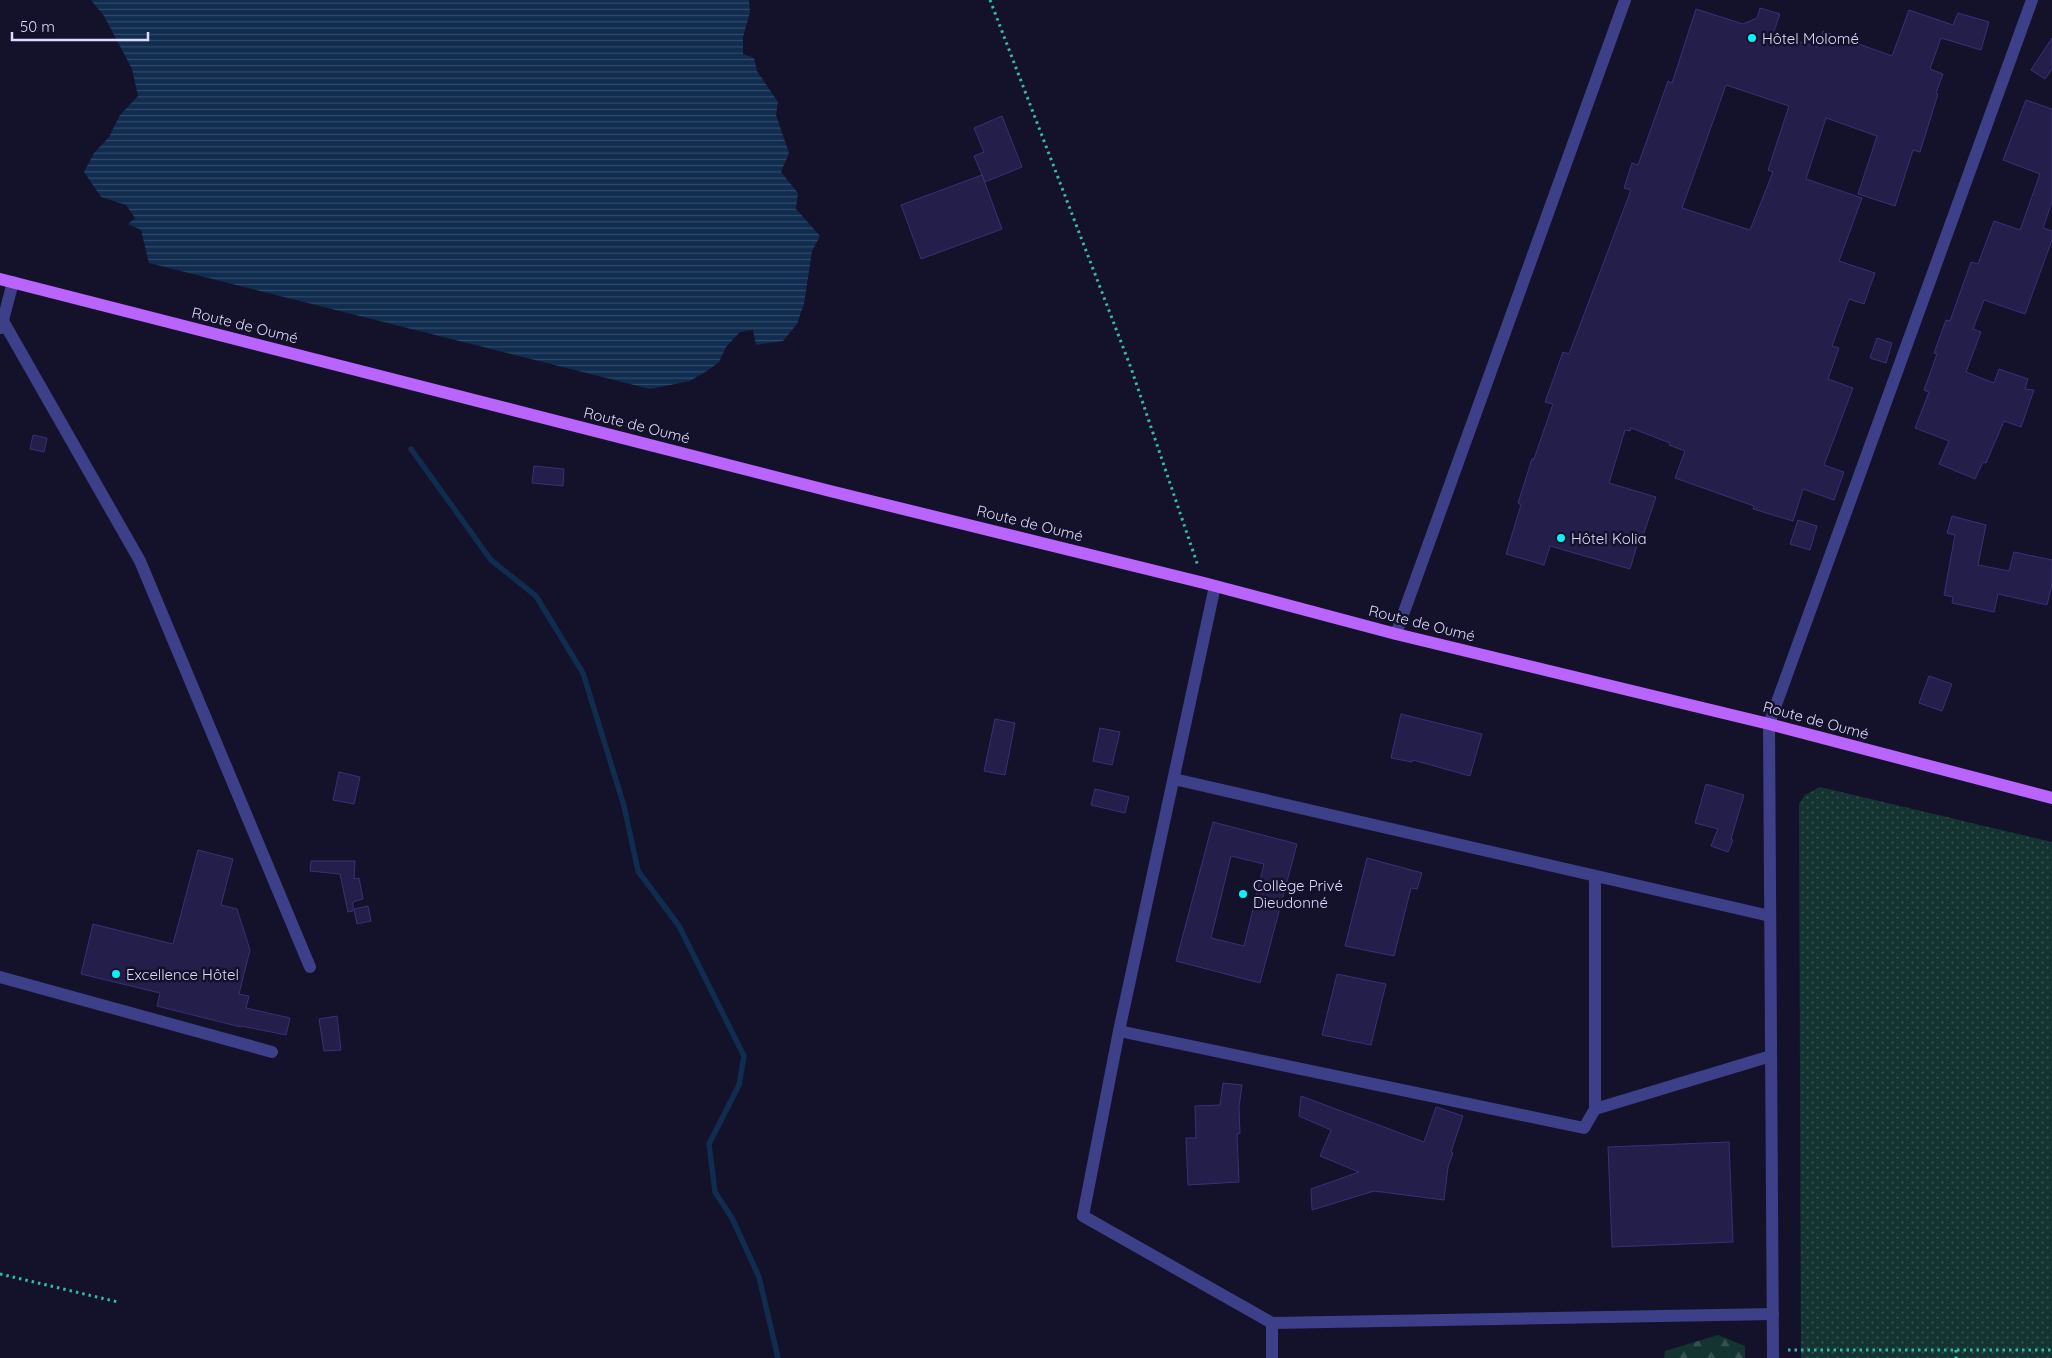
<svg xmlns="http://www.w3.org/2000/svg" width="2052" height="1358" font-family="Quicksand,sans-serif">
	<style>
		.grass { fill: url(#grass-dots) }
		.forest { fill: url(#forest-firs) }
		.water { fill: url(#water-rules) }
		.lines { fill: none; stroke-linecap: round; stroke-linejoin: round }
		.stream { stroke: #102c4f; stroke-width: 5.5 }
		.building { fill: #241e4b; stroke: #3a3076; fill-rule: evenodd }
		.path { stroke: #33baa9; stroke-width: 3; stroke-dasharray: 2.5 4; stroke-linecap: butt }
		.minor { stroke: #3d3f88; stroke-width: 12 }
		.major { stroke: #b964fc; stroke-width: 12 }
		.poi-dot { fill: #0bf1fa; stroke: #14112a; stroke-width: 2 }
		.labels { text-anchor: middle; dominant-baseline: central; stroke-width: 5; stroke-linejoin: round; paint-order: stroke }
		.poi-label { font-size: 15px; fill: #dddbfe; stroke: #14112a; text-anchor: start }
		.street-label { font-size: 15px; fill: #dddbfe; stroke: #14112a }
	</style>
	<defs>
		<pattern id="grass-dots" width="8" height="8" patternUnits="userSpaceOnUse" patternTransform="scale(1.25)"><rect width="8" height="8" fill="#143431"/><path d="M2 2h.1M6 6h.1" fill="none" stroke="#365150" stroke-width="1.8" stroke-linecap="round"/></pattern>
		<pattern id="forest-firs" width="22" height="20" patternUnits="userSpaceOnUse" patternTransform="scale(1.25)"><rect width="22" height="20" fill="#143431"/><path d="M5 1l3.5 6h-7zM16 11l3.5 6h-7z" fill="#365150"/></pattern>
		<pattern id="water-rules" width="6" height="5" patternUnits="userSpaceOnUse" patternTransform="scale(1.25)"><rect width="6" height="5" fill="#102c4f"/><path d="M0 2.5h6" fill="none" stroke="#324a69"/></pattern>
	</defs>
	<rect width="100%" height="100%" fill="#14112a"/>
	<path class="grass" d="M1820,787L2052,842V1358H1801L1799,804L1805,795Z"/>
	<path class="forest" d="M1718,1335L1745,1346V1358H1664L1665,1351Z"/>
	<path class="water" d="M91,0H749L750,12L743,37V54L754,58L757,71L778,102L776,115L789,153L781,172L798,193L796,209L820,236L812,251L804,304L797,324L783,341L756,345L753,330L740,332L726,347L719,362L707,371L690,381L650,389L149,263L141,230L128,224L135,218L126,205L101,197L84,172L94,153L109,137L120,115L138,96L132,69L104,16Z"/>
	<g class="lines">
		<path class="stream" d="M411,449L491,560L536,596L583,673L624,806L638,871L679,926L744,1056L739,1085L709,1144L715,1192L732,1218L759,1277L778,1358"/>
	</g>
	<g class="building">
		<path d="M1760,8L1780,14L1773,34L1817,47L1823,31L1892,56L1909,10L1953,25L1958,13L1989,22L1981,50L1941,38L1930,69L1943,74L1936,93L1938,94L1920,152L1913,150L1895,206L1858,194L1877,136L1826,118L1806,179L1862,198L1839,261L1875,273L1864,304L1849,299L1832,346L1839,348L1828,379L1853,388L1824,465L1844,472L1834,500L1803,489L1793,521L1753,509L1754,506L1675,478L1685,451L1669,445L1670,443L1631,428L1630,431L1625,430L1609,483L1656,497L1641,542H1638L1630,569L1550,546L1544,565L1506,554L1521,505L1518,503L1532,459H1534L1553,404L1545,402L1563,352L1569,354L1631,190L1624,188L1632,163L1638,165L1668,81L1672,83L1696,9L1743,24L1757,18ZM1726,85L1789,106L1768,170L1773,172L1750,230L1682,208Z"/>
		<path d="M2052,38V69L2045,79L2031,70Z"/>
		<path d="M2026,100L2052,109V202L2043,228L2052,231V240L2025,314L1984,300L1973,329L1981,332L1966,372L1994,383L1999,369L2028,379L2025,389L2034,390L2021,427L2004,421L1986,463L1983,462L1975,479L1939,464L1949,441L1915,428L1929,392L1924,390L1937,354L1934,353L1946,320L1950,321L1971,262L1978,264L1994,221L2020,230L2040,174L2003,160Z"/>
		<path d="M1002,116L1022,167L985,182L974,156L984,152L974,128Z"/>
		<path d="M982,175L1002,229L921,259L901,205Z"/>
		<path d="M1877,338L1892,343L1886,363L1870,358Z"/>
		<path d="M33,435L47,438L44,452L30,449Z"/>
		<path d="M534,466L564,469L563,486L532,483Z"/>
		<path d="M1952,516L1986,525L1978,565L2009,571L2014,552L2052,560V585L2047,605L1998,594L1994,612L1952,603L1953,597L1944,595L1955,535L1947,533Z"/>
		<path d="M1798,520L1817,526L1810,550L1790,544Z"/>
		<path d="M1929,676L1952,684L1942,711L1919,703Z"/>
		<path d="M1401,714L1482,734L1470,776L1413,760L1412,762L1391,758Z"/>
		<path d="M995,719L1015,723L1005,775L984,771Z"/>
		<path d="M1100,728L1120,732L1112,765L1093,761Z"/>
		<path d="M339,772L360,777L354,804L333,800Z"/>
		<path d="M1706,784L1744,795L1731,839L1733,840L1728,852L1711,846L1718,829L1695,823Z"/>
		<path d="M1095,789L1129,797L1125,813L1091,805Z"/>
		<path d="M1213,822L1297,844L1260,983L1176,961ZM1231,856L1264,864L1244,946L1211,938Z"/>
		<path d="M198,850L233,859L221,905L237,909L250,950L239,994L249,996L246,1008L290,1018L286,1035L241,1026V1027L157,1006L160,993L81,974L93,924L173,944Z"/>
		<path d="M1367,858L1422,873L1417,889L1411,888L1394,956L1345,946Z"/>
		<path d="M311,861H355L354,879L359,878L363,899L353,902V911L348,912L340,874L310,871Z"/>
		<path d="M368,906L371,921L357,924L354,909Z"/>
		<path d="M1337,974L1386,984L1371,1045L1322,1035Z"/>
		<path d="M337,1016L341,1050L324,1051L319,1019Z"/>
		<path d="M1223,1083L1242,1085L1239,1107L1240,1133L1237,1134L1239,1182L1188,1185L1186,1138H1196L1195,1106L1220,1105Z"/>
		<path d="M1301,1096L1424,1142L1436,1107L1463,1116L1451,1152L1453,1153L1448,1167L1444,1200L1374,1191L1312,1210L1311,1189L1359,1172L1320,1156L1331,1130L1299,1116Z"/>
		<path d="M1729,1142L1733,1242L1612,1247L1608,1147Z"/>
	</g>
	<g class="lines">
		<g class="path">
			<path d="M990,0L1131,368L1198,566"/>
			<path d="M0,1274L118,1302"/>
			<path d="M1788,1350H2052"/>
			<path d="M1956,1350V1358"/>
		</g>
		<g class="minor">
			<path d="M3,321L140,561L310,967"/>
			<path d="M1,328L13,282"/>
			<path d="M1215,586L1119,1031L1083,1216L1272,1323L1773,1314"/>
			<path d="M1396,634L1625,0"/>
			<path d="M1174,779L1770,916"/>
			<path d="M0,977L272,1052"/>
			<path d="M1119,1031L1584,1128L1595,1109V876"/>
			<path d="M1595,1109L1771,1056"/>
			<path d="M1272,1323V1358"/>
			<path d="M1773,1358L1769,724L2032,0"/>
		</g>
		<path class="major" d="M0,279L830,491L1204,583L1396,634L1769,724L2052,798"/>
	</g>
	<g class="poi-dot">
		<circle cx="1752" cy="38" r="5"/>
		<circle cx="1561" cy="538" r="5"/>
		<circle cx="1243" cy="894" r="5"/>
		<circle cx="116" cy="974" r="5"/>
	</g>
	<g class="labels">
		<g class="poi-label">
			<text x="1762" y="38">Hôtel Molomé</text>
			<text x="1571" y="538">Hôtel Kolia</text>
			<text x="1253" y="885">Collège Privé<tspan x="1253" dy="17">Dieudonné</tspan></text>
			<text x="126" y="974">Excellence Hôtel</text>
		</g>
		<g class="street-label">
			<text transform="translate(245 325) rotate(14)">Route de Oumé</text>
			<text transform="translate(637 425) rotate(14)">Route de Oumé</text>
			<text transform="translate(1030 523) rotate(14)">Route de Oumé</text>
			<text transform="translate(1422 623) rotate(14)">Route de Oumé</text>
			<text transform="translate(1816 720) rotate(15)">Route de Oumé</text>
		</g>
	</g>
	<path d="M12 32v8h136v-8" fill="none" stroke="#dddbfe" stroke-width="2.5"/>
	<text x="20" y="32" font-size="15" fill="#dddbfe" stroke="#14112a" stroke-width="4" paint-order="stroke">50 m</text>
</svg>
